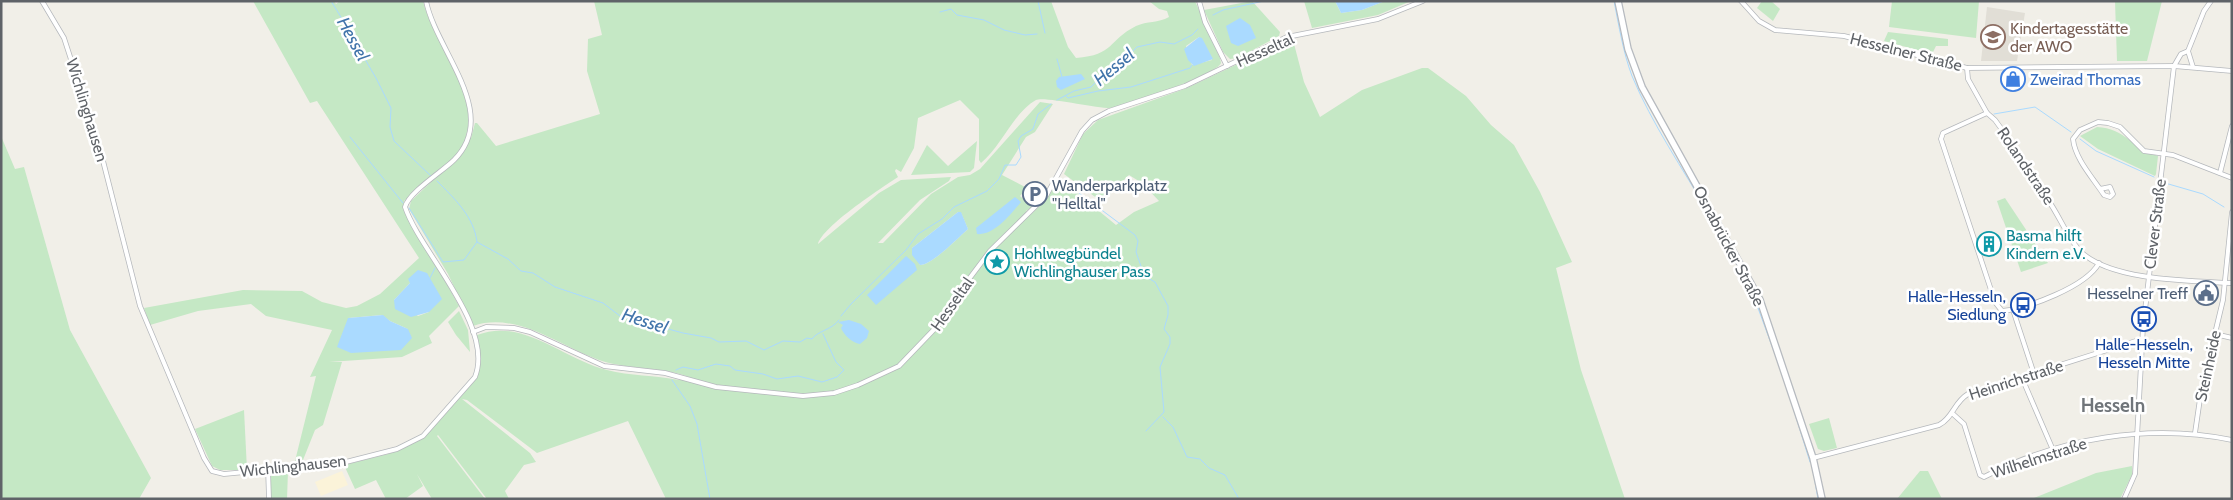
<svg xmlns="http://www.w3.org/2000/svg" width="2233" height="500" font-family="Cabin,sans-serif">
	<style>
		.education { fill: #e1ded6 }
		.green { fill: #c5e8c5; fill-rule: evenodd }
		.sand { fill: #fbf3d9 }
		.water { fill: #aadaff }
		.lines { fill: none; stroke-linecap: round; stroke-linejoin: round }
		.stream { stroke: #aadaff; stroke-width: 1 }
		.minor-casing { stroke: #b5b8bc; stroke-width: 5.5 }
		.secondary-casing { stroke: #b6babf; stroke-width: 8 }
		.minor { stroke: #fff; stroke-width: 4 }
		.secondary { stroke: #fff; stroke-width: 5.5 }
		.labels { text-anchor: middle; dominant-baseline: central; stroke-width: 5; stroke-linejoin: round; paint-order: stroke }
		.education-label { font-size: 16px; fill: #785e54; stroke: #fff; text-anchor: start }
		.street-label { font-size: 16px; fill: #5f6368; stroke: #fff }
		.shop-label { font-size: 16px; fill: #366cbe; stroke: #fff; text-anchor: start }
		.service-label { font-size: 16px; fill: #4e5e75; stroke: #fff; text-anchor: start }
		.culture-label { font-size: 16px; fill: #0d838f; stroke: #fff; text-anchor: start }
		.transit-label { font-size: 16px; fill: #164399; stroke: #fff; text-anchor: end }
		.water-label { font-size: 18px; font-style: italic; fill: #4174aa; stroke: #fff }
		.quarter-label { font-size: 19px; font-weight: bold; fill: #70757a; stroke: #fff }
	</style>
	<rect width="100%" height="100%" fill="#f1efe8"/>
	<path class="education" d="M1987,7L2025,13L2017,61H1981Z"/>
	<g class="green">
		<path d="M253,1H334L336,4L340,1H423C432,39 468,79 470,115C471,122 467,130 466,137L471,138L475,123H477L496,146L600,114L587,71L588,39L602,35L594,1H1051L1068,47L1076,58C1115,55 1108,40 1136,26C1147,21 1158,23 1169,17L1167,11L1159,9L1149,1H1195L1220,58L1221,63C1218,74 1124,107 1110,108C1095,108 1043,96 1036,100C1014,112 1001,147 981,163L979,160V119L960,100L918,118L914,148L901,172L896,169L895,171L898,177C880,189 823,226 818,244L879,193L901,180L951,177L949,181L920,200L878,243H883L931,194L958,177L970,175L980,169L1040,102L1053,104L1035,132L1026,137L1002,175L1027,188L1020,196L1032,207L1026,211L1030,215L1044,202L1060,179L1116,225L1134,212L1159,201L1142,183L1129,175L1102,202L1064,174L1083,134L1098,120L1187,88L1286,41L1293,40L1304,82L1320,117L1362,90L1422,68H1428L1466,96L1491,125L1514,145L1540,192L1572,262L1556,268L1581,370L1625,499H666L628,421L537,453L467,400L462,399L530,453L536,462L524,465L505,491L509,499H487L438,435L437,436L485,499H432L417,474L423,486L405,499H386L376,480L355,489L344,465L388,454L424,437L477,378L479,366L477,335C523,317 564,360 607,370C630,376 655,375 679,380L689,377C660,366 628,370 599,360C559,346 517,311 473,326L448,274L409,209L411,201L431,182L429,180L404,201V207L459,306L429,336L432,343L402,357L329,362H342L323,425L315,430L301,465H294L316,376L310,377L332,330L266,316L251,304L198,311L150,325L144,308L243,290L302,291L322,302L346,308L357,306L380,294L419,258L317,101L310,103ZM1199,37L1212,60L1192,65L1186,46ZM958,212L961,213L968,229C958,238 932,265 920,265L912,248ZM410,283L429,312L418,316L394,300ZM382,315L390,321L408,329L348,318Z"/>
		<path d="M1252,1L1280,32L1279,36L1238,58L1230,59L1223,52L1204,10Z"/>
		<path d="M1304,1H1335L1341,13L1362,10L1385,1H1411L1378,15L1312,28Z"/>
		<path d="M1762,1H1771L1780,9L1773,21L1757,8Z"/>
		<path d="M1892,1H1979L1976,38L1889,27Z"/>
		<path d="M2115,1H2162L2147,61H2117Z"/>
		<path d="M1888,32L1948,39V46H1936L1932,54L1884,41Z"/>
		<path d="M2097,127C2125,128 2133,149 2158,156L2156,174L2155,176L2098,149L2080,136Z"/>
		<path d="M1,136L15,169L24,167L70,330L151,478L139,499H1Z"/>
		<path d="M977,141L974,168L970,172L911,175L927,145L948,166Z"/>
		<path d="M2005,198L2048,263L2021,272L1997,201Z"/>
		<path d="M459,311L468,330L470,352L456,335L448,322Z"/>
		<path d="M244,410L247,470H220L212,466L195,429Z"/>
		<path d="M1829,418L1837,448L1824,451L1818,449L1809,424Z"/>
		<path d="M2132,466V475L2120,499L2034,498L2096,473Z"/>
		<path d="M288,471L287,499H271L270,472Z"/>
		<path d="M1920,471H1928L1942,499H1897Z"/>
	</g>
	<path class="sand" d="M342,471L348,485L321,496L315,482Z"/>
	<g class="water">
		<path d="M1335,1H1385L1362,10L1341,13Z"/>
		<path d="M1240,18L1250,25L1256,38L1238,46L1231,43L1226,26Z"/>
		<path d="M1199,37L1202,38L1213,59L1194,66L1188,60L1184,49Z"/>
		<path d="M1081,74L1085,79L1061,90L1057,87L1056,81L1059,77Z"/>
		<path d="M1015,197L1021,202C1011,214 994,236 977,234L976,228Z"/>
		<path d="M958,212H961L968,229C958,238 932,265 920,265L912,255V248Z"/>
		<path d="M906,256L915,264L917,270L876,305L867,295Z"/>
		<path d="M418,270L427,273L442,299L429,312L411,317L395,309L394,300L410,283L408,279Z"/>
		<path d="M383,315L390,321L408,329L412,338L401,350L351,353L337,347L348,318Z"/>
		<path d="M849,320L861,324L869,331L867,338L860,344C852,343 844,335 841,328L843,325L838,322Z"/>
	</g>
	<g class="lines">
		<g class="stream">
			<path d="M331,1C337,11 352,33 352,42L359,49L376,78L391,108L390,127L394,141L431,176"/>
			<path d="M1038,1L1045,33"/>
			<path d="M1614,1C1619,26 1623,52 1632,76C1652,124 1683,169 1709,214"/>
			<path d="M940,12L951,9L957,15L984,20L1004,30L1025,35L1037,34"/>
			<path d="M1213,15L1223,10L1264,1"/>
			<path d="M1057,59L1062,77"/>
			<path d="M1066,96L1068,98L1098,91L1131,87L1190,68L1192,65"/>
			<path d="M1057,100L1074,91L1091,87L1104,74L1121,63L1137,47L1160,42L1174,44L1192,35L1198,29"/>
			<path d="M1994,114L2035,107L2071,132"/>
			<path d="M350,137L403,203"/>
			<path d="M2080,139L2096,151L2154,177"/>
			<path d="M437,181C455,199 474,217 477,242L508,259L521,271L533,273L555,287L603,303L620,316L683,333L711,338L719,342L746,341L764,350L783,341L800,342L807,338L812,339C817,331 832,330 839,320"/>
			<path d="M1063,181L1135,235L1138,241L1136,252L1142,269L1146,277L1155,282L1168,306V315L1164,329L1170,337V344L1160,367L1164,412L1146,431"/>
			<path d="M2165,183L2203,194L2224,207"/>
			<path d="M409,208L443,262L464,260L477,242"/>
			<path d="M430,278L435,268"/>
			<path d="M1751,289L1779,365"/>
			<path d="M841,316L851,304L906,250L918,234L942,219L954,207L987,191L999,179L1005,165H1016L1021,157L1018,141L1021,136L1033,129L1038,114L1051,104"/>
			<path d="M676,370L683,367L698,370L716,364L730,366L735,370L763,374L777,379L798,376L822,382L837,377L844,370L836,362L823,334"/>
			<path d="M672,380L690,406L697,424L710,499"/>
			<path d="M1791,401L1810,462"/>
			<path d="M1163,417L1173,427L1187,457L1200,459L1209,468L1225,475L1239,499"/>
			<path d="M1813,470L1818,499"/>
		</g>
		<defs>
			<g id="minor">
				<path d="M42,1L64,38L100,149L140,306L204,458L212,471L224,474L342,463L397,449L423,436L475,377C495,326 420,252 405,207C409,192 443,171 454,160C501,113 436,51 426,1"/>
				<path d="M1199,1L1205,22L1227,66"/>
				<path d="M1741,1L1759,21L1775,30L1844,36L1967,68L2174,66L2232,71"/>
				<path d="M2188,51L2193,67"/>
				<path d="M1967,68L1968,79L1987,113L1995,120L2003,131L2005,140L2013,148L2022,165L2042,195L2048,200C2059,215 2068,239 2081,252C2112,281 2191,281 2232,283"/>
				<path d="M1987,113L1943,133L1941,139L1995,302L2002,311C2028,308 2086,287 2099,263"/>
				<path d="M2220,173L2232,126"/>
				<path d="M2100,189L2110,187L2113,194L2110,197L2104,195C2093,178 2075,159 2073,139L2080,130L2098,122L2108,123L2120,127L2144,151L2173,155L2232,178"/>
				<path d="M2013,310L2034,374"/>
				<path d="M473,332L486,327L514,328L530,332L604,366L665,373L716,387L803,396L834,393L858,385L899,366L947,316L969,279L990,251L1046,196L1082,131L1092,120L1109,111L1185,86L1287,37L1378,19L1423,1"/>
				<path d="M2215,334L2232,338"/>
				<path d="M2022,378L2053,450"/>
				<path d="M1953,414L1964,424L1980,475L1984,477C2059,438 2149,423 2232,440"/>
				<path d="M2195,433L2201,392L2223,300L2232,212"/>
				<path d="M1813,458L1939,425C1953,418 1954,402 1968,394L2142,339"/>
				<path d="M268,469L269,499"/>
				<path d="M2124,499L2135,474L2143,327L2174,66L2181,54L2188,51L2204,11L2211,1"/>
			</g>
			<path id="secondary" d="M1618,1L1628,49L1642,87L1760,300L1813,458L1822,499"/>
		</defs>
		<use href="#minor" class="minor-casing"/>
		<use href="#secondary" class="secondary-casing"/>
		<use href="#minor" class="minor"/>
		<use href="#secondary" class="secondary"/>
	</g>
	<defs>
		<symbol id="school-ring" viewBox="-11 -11 22 22"><circle r="9.5" fill="#fff" stroke="#8d6e63" stroke-width="1.5"/><path d="M0-5L7-2L0 1L-7-2ZM-4 1L0 2.5L4 1V4Q0 6-4 4Z" fill="#8d6e63"/></symbol>
		<symbol id="shop-ring" viewBox="-11 -11 22 22"><circle r="9.5" fill="#fff" stroke="#3f7fe0" stroke-width="1.5"/><path d="M-5-2.5h2.3a2.7 3.5 0 0 1 5.4 0H5L5.5 6h-11ZM-1.5-2.5h3a1.5 2.3 0 0 0-3 0Z" fill="#3f7fe0"/></symbol>
		<symbol id="parking-ring" viewBox="-11 -11 22 22"><circle r="9.5" fill="#fff" stroke="#5c6f8a" stroke-width="1.5"/><path d="M-3.5-5.5H1a3.5 3.5 0 0 1 0 7H-1V5.5H-3.5ZM-1-3.4V-.6H.8a1.4 1.4 0 0 0 0-2.8Z" fill="#5c6f8a"/></symbol>
		<symbol id="building-ring" viewBox="-11 -11 22 22"><circle r="9.5" fill="#fff" stroke="#0f9aa8" stroke-width="1.5"/><path d="M-4-6H4V6H1V3H-1V6H-4ZM-2.5-4.3h1.7v1.8h-1.7ZM.8-4.3h1.7v1.8H.8ZM-2.5-1h1.7V.8h-1.7ZM.8-1h1.7V.8H.8Z" fill="#0f9aa8"/></symbol>
		<symbol id="sight-ring" viewBox="-11 -11 22 22"><circle r="9.5" fill="#fff" stroke="#0f9aa8" stroke-width="1.5"/><path d="M0-6L1.8-2.2L6-1.7L2.9 1.2L3.7 5.4L0 3.3L-3.7 5.4L-2.9 1.2L-6-1.7L-1.8-2.2Z" fill="#0f9aa8"/></symbol>
		<symbol id="civic-ring" viewBox="-11 -11 22 22"><circle r="9.5" fill="#fff" stroke="#5c6f8a" stroke-width="1.5"/><path d="M-.6-6.5H3V-4.5H.6V-3L4-1V1h2V6H-6V1h2V-1L-.6-3ZM-1.2 2.5V6h2.4V2.5Z" fill="#5c6f8a"/></symbol>
		<symbol id="bus-ring" viewBox="-11 -11 22 22"><circle r="9.5" fill="#fff" stroke="#1a4fb4" stroke-width="1.5"/><path d="M-5-6H5V4H4V6H2V4H-2V6H-4V4H-5ZM-3.5-4V0h7V-4ZM-3.5 1.2v1.5H-2V1.2ZM2 1.2v1.5H3.5V1.2Z" fill="#1a4fb4"/></symbol>
	</defs>
	<g fill-rule="evenodd">
		<use href="#school-ring" x="1979" y="23" width="28" height="28"/>
		<use href="#shop-ring" x="1999" y="65" width="28" height="28"/>
		<use href="#parking-ring" x="1021" y="180" width="28" height="28"/>
		<use href="#building-ring" x="1975" y="230" width="28" height="28"/>
		<use href="#sight-ring" x="983" y="248" width="28" height="28"/>
		<use href="#civic-ring" x="2192" y="279" width="28" height="28"/>
		<use href="#bus-ring" x="2009" y="291" width="28" height="28"/>
		<use href="#bus-ring" x="2130" y="305" width="28" height="28"/>
	</g>
	<g class="labels">
		<g class="education-label">
			<text x="2010" y="28">Kindertagesstätte<tspan x="2010" dy="18">der AWO</tspan></text>
		</g>
		<g class="street-label">
			<text transform="translate(1265 50) rotate(-24)">Hesseltal</text>
			<text transform="translate(1906 52) rotate(14)">Hesselner Straße</text>
			<text transform="translate(87 110) rotate(73)">Wichlinghausen</text>
			<text transform="translate(2026 166) rotate(56)">Rolandstraße</text>
			<text transform="translate(2155 224) rotate(-83)">Clever Straße</text>
			<text transform="translate(1729 246) rotate(62)">Osnabrücker Straße</text>
			<text transform="translate(952 304) rotate(-55)">Hesseltal</text>
			<text transform="translate(2208 366) rotate(-78)">Steinheide</text>
			<text transform="translate(2016 380) rotate(-18)">Heinrichstraße</text>
			<text transform="translate(2039 458) rotate(-18)">Wilhelmstraße</text>
			<text transform="translate(293 466) rotate(-6)">Wichlinghausen</text>
		</g>
		<g class="shop-label">
			<text x="2030" y="79">Zweirad Thomas</text>
		</g>
		<g class="service-label">
			<text x="1052" y="185">Wanderparkplatz<tspan x="1052" dy="18">"Helltal"</tspan></text>
			<text x="2188" y="293" text-anchor="end">Hesselner Treff</text>
		</g>
		<g class="culture-label">
			<text x="2006" y="235">Basma hilft<tspan x="2006" dy="18">Kindern e.V.</tspan></text>
			<text x="1014" y="253">Hohlwegbündel<tspan x="1014" dy="18">Wichlinghauser Pass</tspan></text>
		</g>
		<g class="transit-label">
			<text x="2006" y="296">Halle-Hesseln,<tspan x="2006" dy="18">Siedlung</tspan></text>
			<text x="2144" y="344" text-anchor="middle">Halle-Hesseln,<tspan x="2144" dy="18">Hesseln Mitte</tspan></text>
		</g>
		<g class="water-label">
			<text transform="translate(353 39) rotate(61)">Hessel</text>
			<text transform="translate(1114 67) rotate(-40)">Hessel</text>
			<text transform="translate(645 321) rotate(18)">Hessel</text>
		</g>
		<g class="quarter-label">
			<text x="2113" y="405">Hesseln</text>
		</g>
	</g>
	<rect width="2233" height="500" fill="none" stroke="#5f6368" stroke-width="5"/>
</svg>
